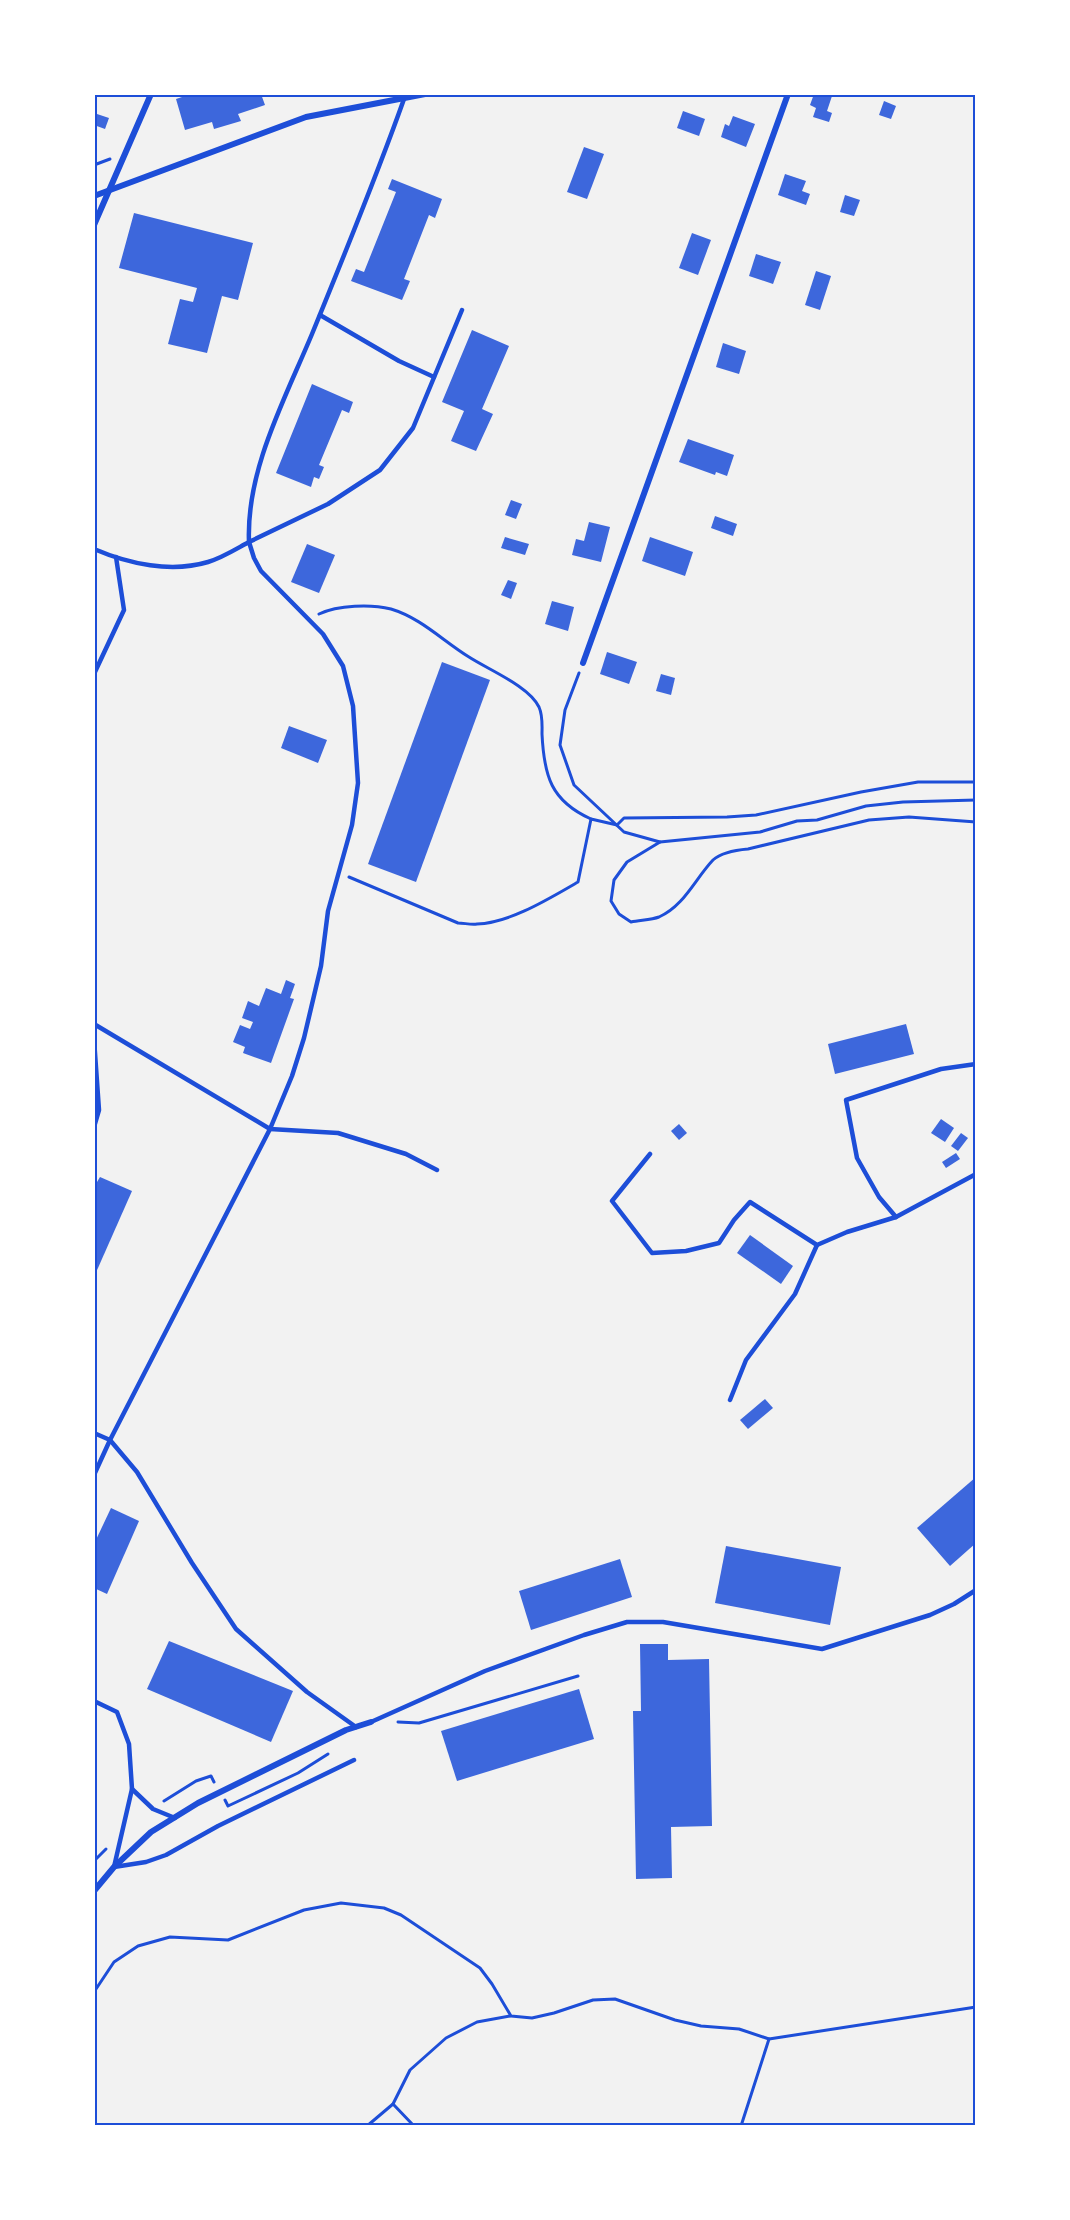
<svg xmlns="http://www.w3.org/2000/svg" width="1070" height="2220" font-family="Roboto,sans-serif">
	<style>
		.building { fill: #3d67dc }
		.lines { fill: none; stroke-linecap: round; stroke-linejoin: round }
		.path { stroke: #1d4ed8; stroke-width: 3 }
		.service { stroke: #1d4ed8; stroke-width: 4.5 }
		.minor { stroke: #1d4ed8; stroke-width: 6 }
		.neatline { fill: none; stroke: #1d4ed8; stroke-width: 2 }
	</style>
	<rect width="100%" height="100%" fill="#f2f2f2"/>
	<g class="building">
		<path d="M191,94H261L265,105L238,114L241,121L214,129L212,122L185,130L176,99Z"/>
		<path d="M814,94H838L837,97L832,96L827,111L832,113L829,122L813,117L816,108L810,105Z"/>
		<path d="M884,101L896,106L891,119L879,115Z"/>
		<path d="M683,111L705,119L699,136L677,128Z"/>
		<path d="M94,113L109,118L105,129L94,125Z"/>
		<path d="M733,116L755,124L746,147L721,137L725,124L729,126Z"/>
		<path d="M584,147L604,154L587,199L567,192Z"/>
		<path d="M785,174L806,181L802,191L810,194L806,205L778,195Z"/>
		<path d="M392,179L442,199L435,218L429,215L404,279L410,281L402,300L351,281L356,269L364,272L396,192L388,189Z"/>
		<path d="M845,195L860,200L854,216L840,212Z"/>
		<path d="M134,213L253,243L238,300L222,296L207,353L168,344L180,299L193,302L197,288L119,268Z"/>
		<path d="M692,233L711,240L698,275L679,268Z"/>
		<path d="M756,254L781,262L773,284L749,276Z"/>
		<path d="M816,271L831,276L820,310L805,305Z"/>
		<path d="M472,330L509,346L482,409L493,414L476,451L451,441L464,411L442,402Z"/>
		<path d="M723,343L746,351L739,374L716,367Z"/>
		<path d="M312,384L353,402L349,413L342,410L319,465L324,467L319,479L314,477L311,487L276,473Z"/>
		<path d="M688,439L734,455L727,476L716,472L715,475L679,462Z"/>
		<path d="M511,500L522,504L516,519L505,515Z"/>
		<path d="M715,516L737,524L733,536L711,528Z"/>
		<path d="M589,522L610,527L601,562L572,555L576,539L584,541Z"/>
		<path d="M505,537L529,544L525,555L501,548Z"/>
		<path d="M650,537L693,552L685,576L642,561Z"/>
		<path d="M307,544L335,555L319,593L291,582Z"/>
		<path d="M508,580L517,583L511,599L501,595Z"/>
		<path d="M552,601L574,607L568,631L545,624Z"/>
		<path d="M607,652L637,662L629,684L600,674Z"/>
		<path d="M442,662L490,680L416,882L368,864Z"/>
		<path d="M661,674L675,678L671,695L656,691Z"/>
		<path d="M289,726L327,740L318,763L281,748Z"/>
		<path d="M286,980L295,984L290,998L294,999L271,1063L243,1053L245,1047L233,1042L240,1025L250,1029L253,1022L242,1018L248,1001L259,1006L266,988L281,994Z"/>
		<path d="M906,1024L914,1054L835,1074L828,1044Z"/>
		<path d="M941,1119L954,1128L945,1142L931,1133Z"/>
		<path d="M679,1124L687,1133L679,1140L671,1131Z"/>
		<path d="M961,1133L968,1138L958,1151L951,1146Z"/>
		<path d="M956,1153L960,1159L946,1168L942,1162Z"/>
		<path d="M100,1177L132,1191L94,1277V1187Z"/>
		<path d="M750,1235L793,1266L781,1284L737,1253Z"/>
		<path d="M765,1399L773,1408L748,1429L740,1420Z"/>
		<path d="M976,1477V1543L950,1566L917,1528Z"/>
		<path d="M111,1508L139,1521L107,1594L94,1588V1544Z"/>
		<path d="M726,1546L841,1567L830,1625L715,1603Z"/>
		<path d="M620,1559L632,1597L531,1630L519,1591Z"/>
		<path d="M169,1641L293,1691L271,1742L147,1689Z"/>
		<path d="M640,1644H668V1660L709,1659L712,1826L671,1827L672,1878L636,1879L633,1711H641Z"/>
		<path d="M579,1689L594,1739L457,1781L441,1731Z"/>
	</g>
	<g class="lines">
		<g class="path">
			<path d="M94,165L110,159"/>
			<path d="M319,614C338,605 371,604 391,609C421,618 443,641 469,657C489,670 529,686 539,707C543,716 542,726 542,734C544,776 551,801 591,819"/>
			<path d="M579,673L565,710L560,745L574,785L624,832L660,842"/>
			<path d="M976,800L903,802L866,806L817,820L797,821L760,832L660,842L627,862L614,880L611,901L619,914L631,922C640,920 651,920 659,917C684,906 695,879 713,860C722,852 736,850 748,849L869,820L909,817L976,822"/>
			<path d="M349,877L458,923C464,923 471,925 477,924C510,923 550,898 578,882L591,819L617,825L624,818L727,817L756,815L861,792L918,782H976"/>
			<path d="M398,1722L419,1723L578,1676"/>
			<path d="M225,1800L228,1806L298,1773L328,1754"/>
			<path d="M164,1801L196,1781L211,1776L214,1782"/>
			<path d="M94,1861L106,1849"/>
			<path d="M94,1992L114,1962L138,1946L170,1937L228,1940L304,1910L341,1903L384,1908L401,1915L480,1968L492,1984L511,2016L532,2018L554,2013L593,2000L615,1999L675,2020L701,2026L739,2029L769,2039L976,2007"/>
			<path d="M393,2104L410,2070L446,2038L477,2022L510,2016"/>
			<path d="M367,2126L393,2104L414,2126"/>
			<path d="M741,2126L769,2039"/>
		</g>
		<g class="service">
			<path d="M404,99C376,178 344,256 312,334C285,399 246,470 249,542L328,504L380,470L413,428L462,310"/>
			<path d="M320,315L399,361L434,377"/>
			<path d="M94,549C129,564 171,573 208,562C222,558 236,549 249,542L254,558L261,571L323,634L343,666L353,706L358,783L352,825L328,911L321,966L304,1038L292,1076L270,1129L110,1440L94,1475"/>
			<path d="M94,674L124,610L116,557"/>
			<path d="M94,1024L270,1129L338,1133L406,1154L437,1170"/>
			<path d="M94,1039L99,1110L94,1127"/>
			<path d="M650,1154L612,1201L652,1253L686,1251L719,1243L734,1220L750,1202L817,1245L847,1232L896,1217L976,1174"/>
			<path d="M896,1217L879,1197L857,1158L846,1100L941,1069L976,1064"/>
			<path d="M730,1400L746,1360L795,1294L817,1245"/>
			<path d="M94,1433L110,1440L137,1472L192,1563L236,1629L307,1692L356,1727"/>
			<path d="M94,1701L117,1712L129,1744L132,1789L114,1867L146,1862L166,1855L218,1826L354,1760"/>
			<path d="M371,1722L485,1671L584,1635L627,1622H663L822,1649L930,1615L954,1604L976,1590"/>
			<path d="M132,1789L153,1809L175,1818"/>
		</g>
		<g class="minor">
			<path d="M94,196L306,117L425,94"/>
			<path d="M94,225L151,94"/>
			<path d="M583,663L788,94"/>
			<path d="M94,1891L114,1867L151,1832L198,1803L346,1730L371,1722"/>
		</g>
	</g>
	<rect width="1070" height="2220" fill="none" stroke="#ffffff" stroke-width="192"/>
	<rect x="96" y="96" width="878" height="2028" class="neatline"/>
</svg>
